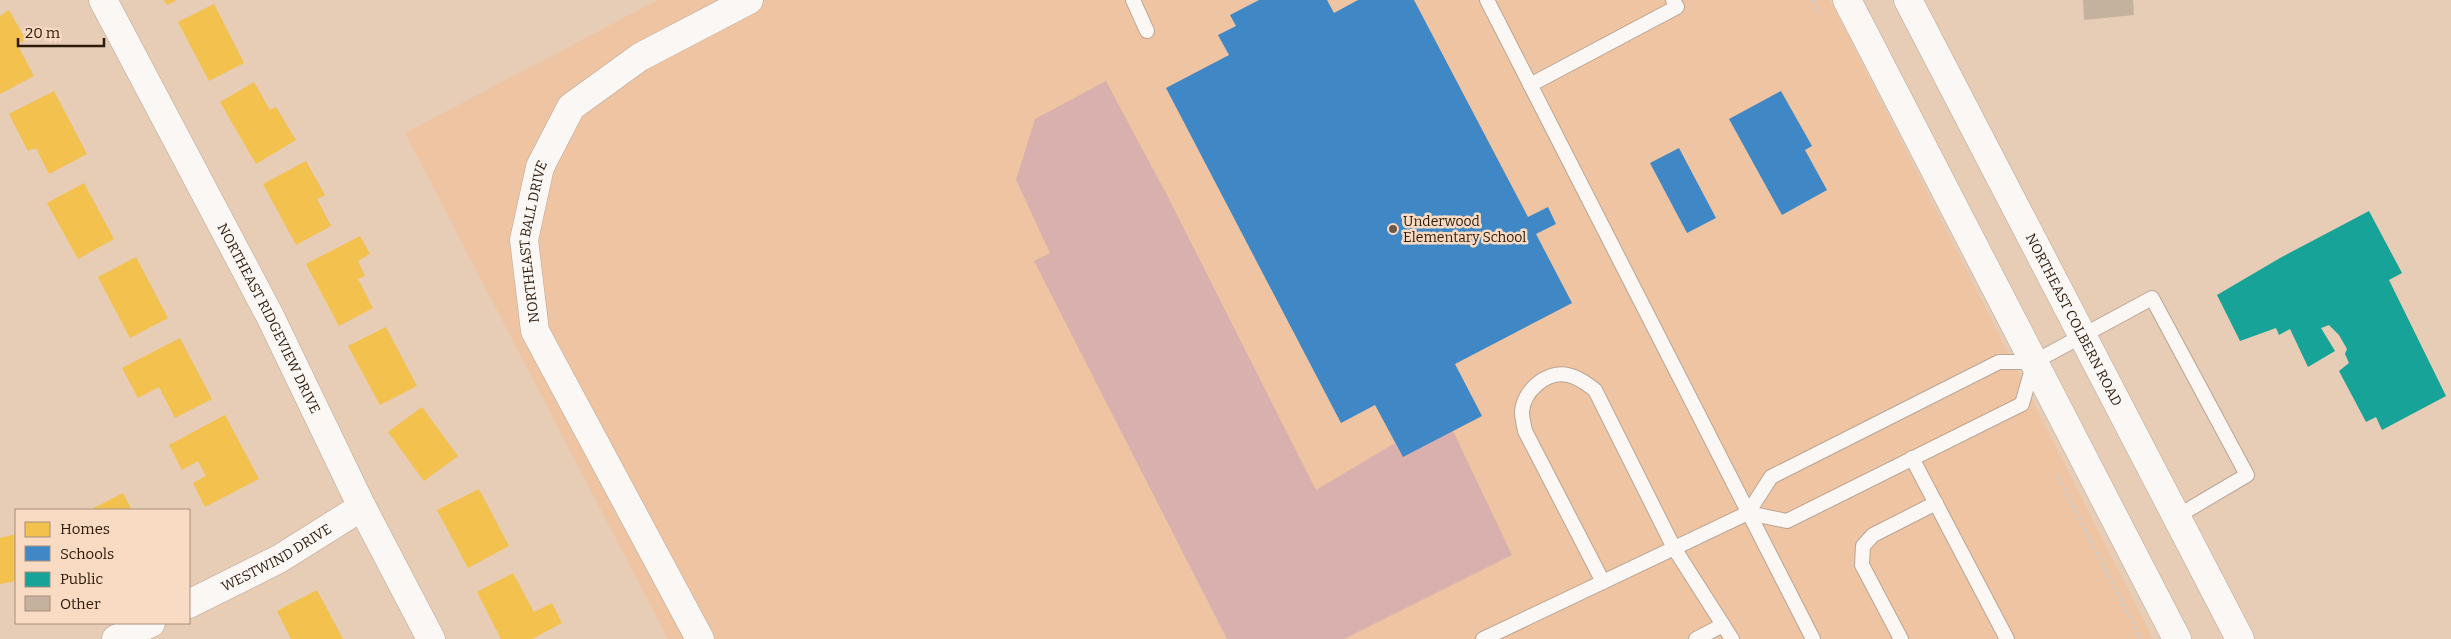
<svg xmlns="http://www.w3.org/2000/svg" width="2451" height="639" font-family="Bitter,serif">
	<style>
		.built { fill: #efc4a2 }
		.green { fill: #dab0af }
		.homes { fill: #f2c14e }
		.schools { fill: #3f88c5 }
		.public { fill: #17a398 }
		.building { fill: #c4b29e }
		.lines { fill: none; stroke-linecap: round; stroke-linejoin: round }
		.service-casing { stroke: #baa594; stroke-width: 16 }
		.minor-casing { stroke: #baa594; stroke-width: 29 }
		.secondary-casing { stroke: #baa594; stroke-width: 29 }
		.path { stroke: #d4ccc4; stroke-width: 3; stroke-dasharray: 4 2.5; stroke-linecap: butt }
		.service { stroke: #fbf7f4; stroke-width: 14 }
		.minor { stroke: #fbf7f4; stroke-width: 28 }
		.secondary { stroke: #fbf7f4; stroke-width: 28 }
		.poi-dot { fill: #6d5847; stroke: #f9dbc4; stroke-width: 2 }
		.labels { text-anchor: middle; dominant-baseline: central; stroke-width: 5; stroke-linejoin: round; paint-order: stroke }
		.poi-label { font-size: 14px; fill: #2c1a0b; stroke: #f9dbc4; text-anchor: start }
		.street-label { font-size: 14px; fill: #2c1a0b; stroke: #f9dbc4 }
	</style>
	<rect width="100%" height="100%" fill="#e7ccb6"/>
	<path class="built" d="M658,0H1830L2153,639H668L405,133Z"/>
	<path class="green" d="M1106,81L1168,197L1316,490L1395,443L1403,457L1453,431L1512,555L1344,639H1227L1034,261L1050,253L1016,180L1035,119Z"/>
	<g class="homes">
		<path d="M164,0H177L167,5Z"/>
		<path d="M214,4L244,63L209,81L178,22Z"/>
		<path d="M9,10L26,40L17,44L34,76L0,94V16Z"/>
		<path d="M254,82L270,110L276,107L296,140L256,164L220,102Z"/>
		<path d="M54,91L87,154L49,174L36,148L28,151L9,114Z"/>
		<path d="M306,161L325,195L317,199L331,226L296,245L263,184Z"/>
		<path d="M84,183L114,239L78,259L47,203Z"/>
		<path d="M360,236L370,254L358,261L365,276L358,279L373,308L339,326L306,264Z"/>
		<path d="M136,257L168,318L130,338L98,277Z"/>
		<path d="M386,327L417,386L380,405L348,346Z"/>
		<path d="M180,338L212,399L175,418L159,387L138,398L122,368Z"/>
		<path d="M422,407L458,456L424,481L388,432Z"/>
		<path d="M225,415L259,479L205,507L193,483L206,476L198,461L182,470L169,445Z"/>
		<path d="M479,489L509,546L468,568L437,510Z"/>
		<path d="M123,493L132,510H90Z"/>
		<path d="M16,534V581L0,584V538Z"/>
		<path d="M513,573L534,612L552,603L562,623L532,639H501L477,592Z"/>
		<path d="M317,590L343,639H291L277,611Z"/>
	</g>
	<g class="schools">
		<path d="M1259,0H1327L1334,13L1358,0H1414L1528,217L1548,207L1556,224L1536,234L1572,303L1455,364L1482,416L1403,457L1375,405L1341,423L1166,88L1229,55L1218,35L1236,26L1230,15Z"/>
		<path d="M1781,91L1812,146L1805,150L1827,190L1782,215L1729,119Z"/>
		<path d="M1679,148L1716,218L1687,233L1650,163Z"/>
	</g>
	<path class="public" d="M2369,211L2402,273L2389,280L2446,396L2382,430L2376,417L2366,422L2339,371L2349,363L2345,354L2347,349L2339,335L2329,325L2321,328L2335,351L2308,367L2290,329L2279,335L2276,328L2240,341L2217,295L2280,258Z"/>
	<path class="building" d="M2083,0H2133L2134,15L2084,20Z"/>
	<g class="lines">
		<defs>
			<g id="service">
				<path d="M1133,0L1147,31"/>
				<path d="M1487,0L1813,639"/>
				<path d="M1530,85L1677,7L1673,0"/>
				<path d="M2034,362L2152,298L2247,475L2176,517"/>
				<path d="M1912,458L2007,639"/>
				<path d="M1603,582L1525,431C1524,425 1522,418 1522,412C1523,391 1547,370 1568,375C1578,377 1587,384 1595,390L1674,548L1732,639"/>
				<path d="M1483,639L1748,513L1771,477L1999,362H2034L2022,404L1787,521L1748,513"/>
				<path d="M1696,639L1723,625"/>
				<path d="M1901,639L1862,565L1863,546L1873,535L1936,503"/>
			</g>
			<g id="minor">
				<path id="s1" d="M103,0L270,316L362,507L431,639"/>
				<path id="s2" d="M189,604L279,559L362,507"/>
				<path d="M116,639L151,623"/>
				<path id="s3" d="M700,639L535,331L524,240L540,167L571,107L640,57L749,0"/>
			</g>
			<g id="secondary">
				<path d="M1847,0L2177,639"/>
				<path id="s4" d="M1908,0L2240,639"/>
			</g>
		</defs>
		<use href="#service" class="service-casing"/>
		<use href="#minor" class="minor-casing"/>
		<use href="#secondary" class="secondary-casing"/>
		<g class="path">
			<path d="M1813,0L1819,13"/>
			<path d="M2058,476L2141,639"/>
		</g>
		<use href="#service" class="service"/>
		<use href="#minor" class="minor"/>
		<use href="#secondary" class="secondary"/>
	</g>
	<circle class="poi-dot" cx="1393" cy="229" r="5"/>
	<g class="labels">
		<g class="poi-label">
			<text x="1403" y="221">Underwood<tspan x="1403" dy="16">Elementary School</tspan></text>
		</g>
		<g class="street-label">
			<text stroke="none"><textPath href="#s3" startOffset="440">NORTHEAST BALL DRIVE</textPath></text>
			<text stroke="none"><textPath href="#s1" startOffset="359">NORTHEAST RIDGEVIEW DRIVE</textPath></text>
			<text stroke="none"><textPath href="#s4" startOffset="360">NORTHEAST COLBERN ROAD</textPath></text>
			<text stroke="none"><textPath href="#s2" startOffset="99">WESTWIND DRIVE</textPath></text>
		</g>
	</g>
	<rect x="15" y="509" width="175" height="115" fill="#f9dbc4" stroke="#a78e7a"/>
	<rect x="25" y="522" width="25" height="15" fill="#f2c14e" stroke="#a78e7a"/>
	<text x="60" y="534" font-size="15" fill="#2c1a0b">Homes</text>
	<rect x="25" y="546" width="25" height="15" fill="#3f88c5" stroke="#a78e7a"/>
	<text x="60" y="559" font-size="15" fill="#2c1a0b">Schools</text>
	<rect x="25" y="572" width="25" height="15" fill="#17a398" stroke="#a78e7a"/>
	<text x="60" y="584" font-size="15" fill="#2c1a0b">Public</text>
	<rect x="25" y="596" width="25" height="15" fill="#c4b29e" stroke="#a78e7a"/>
	<text x="60" y="609" font-size="15" fill="#2c1a0b">Other</text>
	<path d="M18 38v8h86v-8" fill="none" stroke="#2c1a0b" stroke-width="2.5"/>
	<text x="25" y="38" font-size="15" fill="#2c1a0b" stroke="#f9dbc4" stroke-width="4" paint-order="stroke">20 m</text>
</svg>
